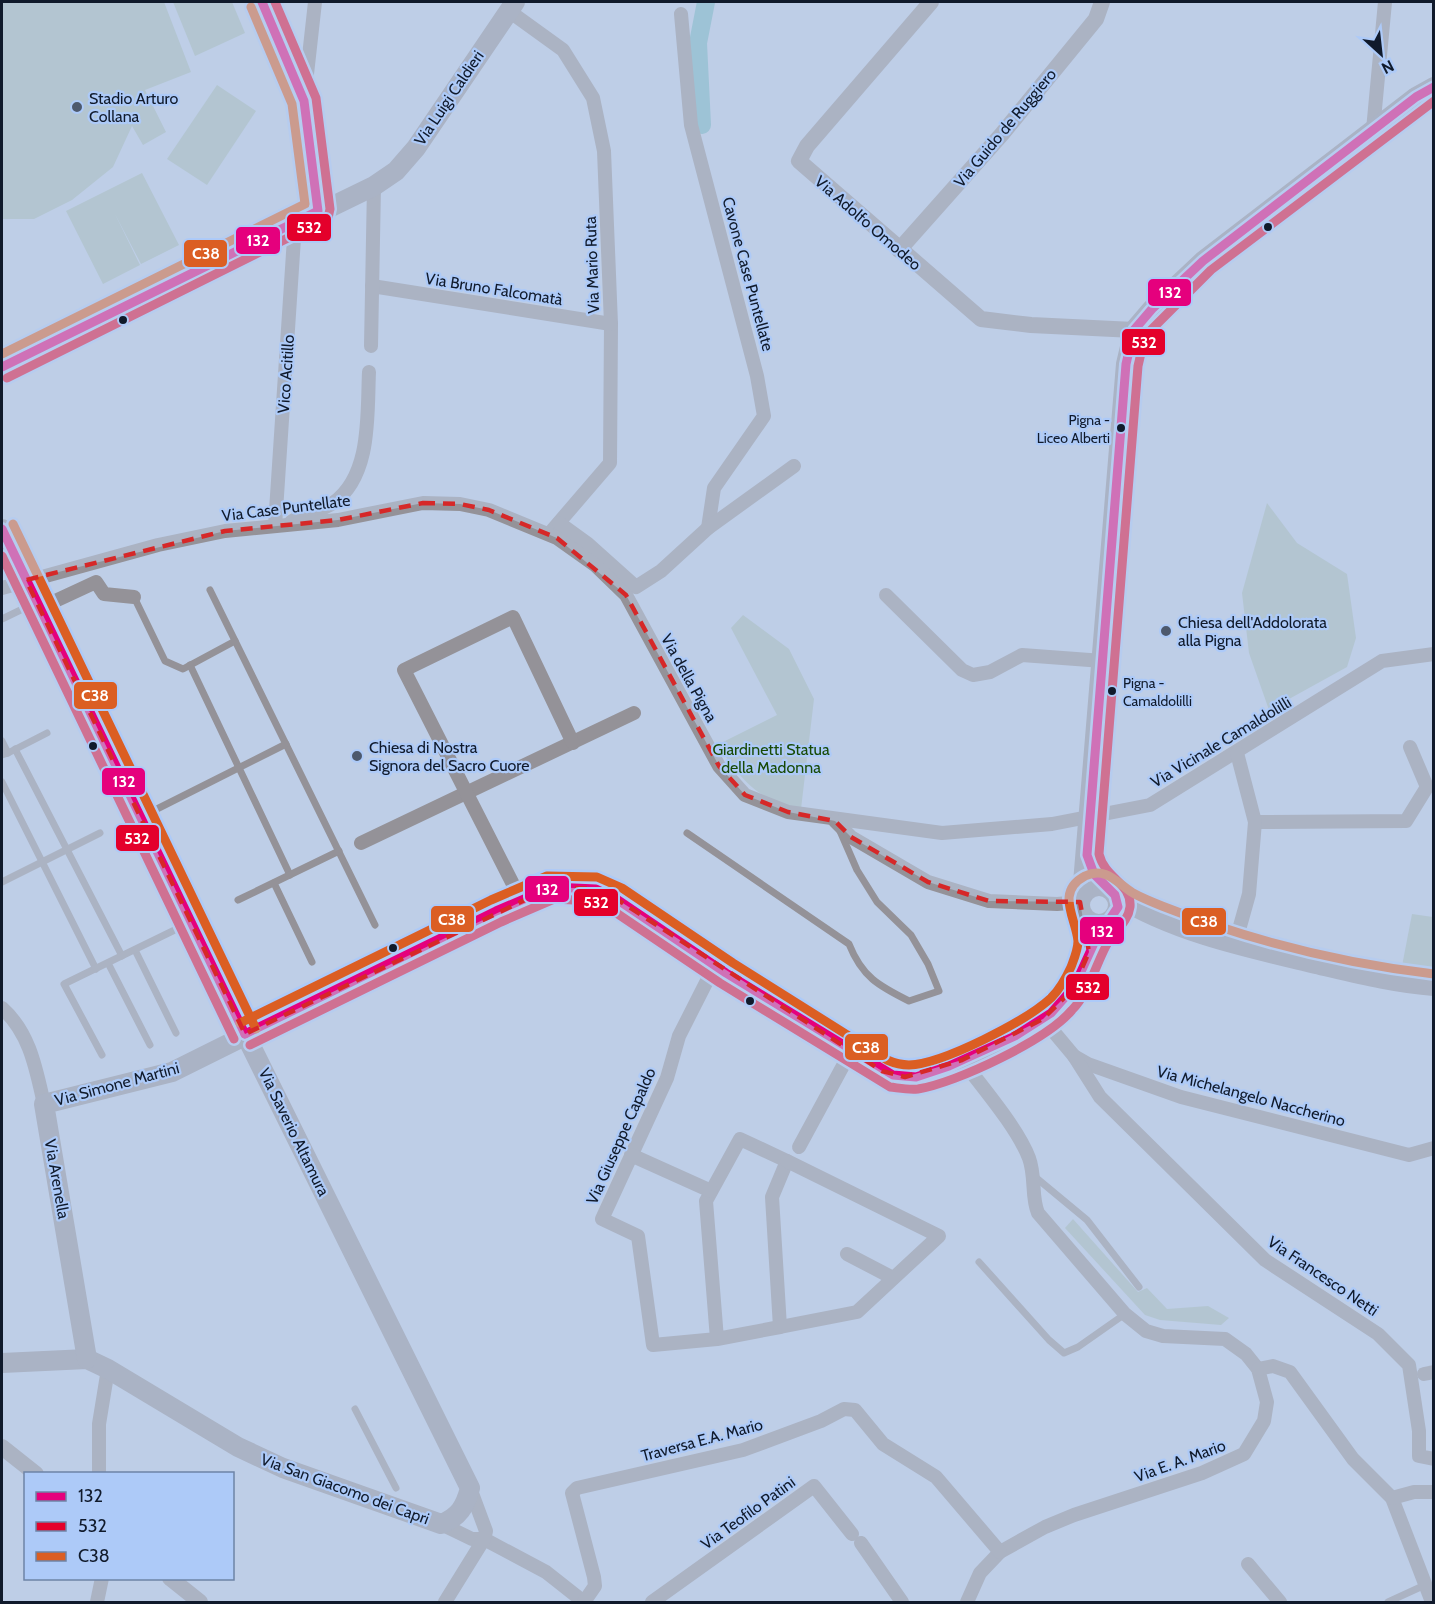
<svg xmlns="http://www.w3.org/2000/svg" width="1435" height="1604" font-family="Cabin,sans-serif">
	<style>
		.green { fill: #a6bbb6 }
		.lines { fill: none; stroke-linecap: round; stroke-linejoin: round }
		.canal { stroke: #77b6c0; stroke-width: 18 }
		.service { stroke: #949298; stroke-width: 7 }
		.minor { stroke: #949298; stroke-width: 14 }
		.tertiary { stroke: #949298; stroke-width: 16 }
		.secondary { stroke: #92929b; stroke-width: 20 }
		.bus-1-casing { stroke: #adcaf8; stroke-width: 14 }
		.bus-2-casing { stroke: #adcaf8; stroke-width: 14 }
		.bus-3-casing { stroke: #adcaf8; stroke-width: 14 }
		.bus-1 { stroke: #e5007d; stroke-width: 9 }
		.bus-2 { stroke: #e4002b; stroke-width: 9 }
		.bus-3 { stroke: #db5e23; stroke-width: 9 }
		.marked { fill: none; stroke: #d62828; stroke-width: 4.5; stroke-dasharray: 12 8; stroke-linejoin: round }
		.poi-dot { fill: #4d596d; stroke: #adcaf8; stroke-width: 2 }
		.bus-dot { fill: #101a2b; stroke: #adcaf8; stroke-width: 2 }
		.labels { text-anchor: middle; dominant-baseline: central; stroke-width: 4.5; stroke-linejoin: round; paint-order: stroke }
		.bus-label { font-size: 14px; fill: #101a2b; stroke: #adcaf8; text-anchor: end }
		.poi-label { font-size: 16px; fill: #101a2b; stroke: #adcaf8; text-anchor: start }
		.street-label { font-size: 16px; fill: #101a2b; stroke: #adcaf8 }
		.park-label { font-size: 16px; fill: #184a05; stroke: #adcaf8 }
		.line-badge { stroke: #adcaf8; stroke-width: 2 }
		.badge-label { font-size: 16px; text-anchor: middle; font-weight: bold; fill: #fff }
	</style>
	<rect width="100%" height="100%" fill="#becee7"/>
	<g class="green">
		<path d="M2,2H164L191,72L145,90L166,132L143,145L132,126L113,167L72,200L34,219H2Z"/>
		<path d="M173,2H232L245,33L195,56Z"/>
		<path d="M217,85L256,111L207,185L167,159Z"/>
		<path d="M142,173L179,245L141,264L115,214L140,265L103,284L66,211Z"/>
		<path d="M1267,503L1297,543L1347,574L1356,638L1347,667L1269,710L1249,653L1242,593Z"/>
		<path d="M743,615L789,649L814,699L801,809C753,798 744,781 717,745L777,715L731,628Z"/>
		<path d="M1412,914L1433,917V969L1402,966Z"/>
		<path d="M1073,1219L1138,1292L1147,1288L1167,1309L1208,1306L1229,1318L1221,1325L1160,1320L1145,1315L1065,1228Z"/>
	</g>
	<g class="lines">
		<path class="canal" d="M702,125L698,43L706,2"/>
		<g class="service">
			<path d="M210,590L375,925"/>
			<path d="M134,597L165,661L183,669L235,641"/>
			<path d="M2,619L35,603"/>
			<path d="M190,665L290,875"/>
			<path d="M2,741L8,753L2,755"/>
			<path d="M15,749L122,956"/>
			<path d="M8,753L47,733"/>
			<path d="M2,782L96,969"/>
			<path d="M143,816L286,744"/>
			<path d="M687,833L849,944C862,977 879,986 909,1001L939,991L928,964L911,935L877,902L857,870L840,831"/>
			<path d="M2,882L100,833"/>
			<path d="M274,883L312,962"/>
			<path d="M238,900L339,851"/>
			<path d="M135,950L176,1033"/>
			<path d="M108,963L150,1045"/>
			<path d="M102,1055L64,984L189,923"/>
			<path d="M1034,1176L1087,1220L1139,1287"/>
			<path d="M979,1262L1049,1340L1064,1353L1078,1347L1125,1314"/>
			<path d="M355,1409L396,1488"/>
			<path d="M1388,1602L1425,1585"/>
		</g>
		<g class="minor">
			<path d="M509,11L563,50L593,98L604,151L611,324L610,463L549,534"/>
			<path d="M681,14L691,125L757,376L764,416L714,488L708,528"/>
			<path d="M304,101L315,2"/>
			<path d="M1373,130L1385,2"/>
			<path d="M372,286L611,324"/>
			<path d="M371,346L374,186"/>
			<path d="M291,522C304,512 320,512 333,503C372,476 367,413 369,372"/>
			<path d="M559,523L588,544L636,587L661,571L708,528L794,466"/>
			<path d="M275,526L295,223"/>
			<path d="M2,588L158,545L225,531L338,520L423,503L460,504L489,510L557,538L595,565L626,595L719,766L745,795L788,812L942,833L1052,824L1150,805L1382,661L1434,654"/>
			<path d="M886,595L962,670L973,675L990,672L1022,655L1103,661"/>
			<path d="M40,608L96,582L104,594L134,597"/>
			<path d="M835,821L851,837L928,882L989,901L1057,904L1080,902"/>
			<path d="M1255,822L1406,821L1427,787L1410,747"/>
			<path d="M361,843L634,713"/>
			<path d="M521,900L404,670L513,617L573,743"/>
			<path d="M1235,944L1249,894L1255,822L1237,753"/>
			<path d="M715,965L679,1036L667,1078L602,1219L638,1236L653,1345L717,1339L780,1327L772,1197L787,1161L740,1139L706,1201L717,1339"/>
			<path d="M2,1008C30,1033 36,1069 44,1104"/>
			<path d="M1043,1019L1074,1056L1088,1064L1181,1097L1409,1155L1434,1148"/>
			<path d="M1074,1056L1100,1097L1265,1260L1378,1334L1409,1365L1419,1431V1456L1434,1459"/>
			<path d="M962,1060C982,1087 1017,1127 1029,1158C1036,1177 1031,1197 1038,1213L1125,1314L1146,1331L1163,1336L1225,1339L1246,1354L1258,1369L1267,1402L1264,1421L1244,1454L1202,1473L1074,1515L1045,1527L1000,1552L980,1573L967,1602"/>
			<path d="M799,1147L851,1051"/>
			<path d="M631,1155L711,1191"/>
			<path d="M847,1254L893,1278"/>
			<path d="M780,1327L857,1312L939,1236L787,1161"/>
			<path d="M1258,1369L1273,1366L1290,1372L1353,1459L1392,1498L1432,1602"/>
			<path d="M1424,1374L1434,1372"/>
			<path d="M99,1474V1424L108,1369"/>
			<path d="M1392,1498L1414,1492H1434"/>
			<path d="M441,1524L472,1539H484L546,1572L584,1602"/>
			<path d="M861,1543L902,1602"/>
			<path d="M1248,1564L1280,1602"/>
			<path d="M97,1602L102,1578"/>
			<path d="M445,1602L484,1539L486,1531L470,1488"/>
			<path d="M584,1602L595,1586L594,1577L572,1493L577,1488L743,1450L821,1421L844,1409L855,1410L883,1444L936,1477L1000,1552"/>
			<path d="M652,1602L814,1486L852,1534"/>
		</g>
		<g class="tertiary">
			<path d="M262,2L304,101L318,211"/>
			<path d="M931,2L807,146L799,161L981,319L1031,325L1134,330"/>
			<path d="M899,250L1002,134L1096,19L1102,2"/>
			<path d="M2,1447L36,1474"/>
			<path d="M170,1578L200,1602"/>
		</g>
		<g class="secondary">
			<path d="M2,367L374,186L396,171L416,148L515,2"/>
			<path d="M2,529L245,1034L470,1488C465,1507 459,1517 441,1524L283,1468L238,1447L108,1369L87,1359L2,1363"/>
			<circle cx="1099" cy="905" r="19"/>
			<path d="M1082,895L1126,364L1134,330L1152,309L1203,261L1416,97L1434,87"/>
			<path d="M1116,896C1176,933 1249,948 1316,964C1355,973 1394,983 1434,986"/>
			<path d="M87,1359L44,1104L172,1072L496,911L552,887L596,889L615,898L726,973L882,1071C892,1075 902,1078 913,1077C943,1073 1043,1026 1062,1004C1083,981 1088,948 1106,923"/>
		</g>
		<defs>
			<g id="bus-1">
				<path d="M2,367L318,211L304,101L262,2"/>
				<path d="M2,529L245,1034"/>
				<path d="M245,1034L496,911L552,887L596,889L615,898L726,973L893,1075L916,1077L949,1066L1015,1036L1051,1013L1074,987L1095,941L1118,907L1115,895L1094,874L1087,855L1126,364L1134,330L1152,309L1203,261L1416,97L1434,87"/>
			</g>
			<g id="bus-2">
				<path d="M7,378L328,218L330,209L316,98L275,2"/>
				<path d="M2,556L234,1039"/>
				<path d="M250,1045L501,922L554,899L593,901L609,908L720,983L890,1087C899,1088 908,1090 918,1089C956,1083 1047,1040 1072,1010C1089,992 1095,967 1106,946C1113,932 1128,923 1130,907C1132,883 1105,879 1099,854L1138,366L1145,336L1211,270L1434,101"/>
			</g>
			<g id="bus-3">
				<path d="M2,354L305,204L292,104L251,7"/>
				<path d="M13,524L256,1029"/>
				<path d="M240,1023L491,900L547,876L597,877L622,888L733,963L887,1060C894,1063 902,1065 909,1065C943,1064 1026,1021 1051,998C1060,989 1066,978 1071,967C1074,959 1078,950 1078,941C1076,918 1055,892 1085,876C1106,866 1117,883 1133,893C1142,898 1152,902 1162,906C1248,940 1341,963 1434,974"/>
			</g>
		</defs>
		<use href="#bus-1" class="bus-1-casing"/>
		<use href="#bus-2" class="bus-2-casing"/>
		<use href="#bus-3" class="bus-3-casing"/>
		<use href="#bus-1" class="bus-1"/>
		<use href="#bus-2" class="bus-2"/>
		<use href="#bus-3" class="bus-3"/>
	</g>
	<path d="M0 0H1435V1604H0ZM423,503L460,504L489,510L557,538L626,595L719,766L745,795L788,812L835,821L851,837L928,882L989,901L1080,902L1089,952L1073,989L1043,1019L962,1060L905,1077L882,1071L615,898L596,889L552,887L245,1034L26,580L225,531L338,520Z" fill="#becee7" fill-opacity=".55" fill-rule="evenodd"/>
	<path class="marked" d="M423,503L460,504L489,510L557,538L626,595L719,766L745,795L788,812L835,821L851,837L928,882L989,901L1080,902L1089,952L1073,989L1043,1019L962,1060L905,1077L882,1071L615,898L596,889L552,887L245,1034L26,580L225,531L338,520Z"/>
	<g class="poi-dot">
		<circle cx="77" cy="107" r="6"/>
		<circle cx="1166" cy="631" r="6"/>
		<circle cx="357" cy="756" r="6"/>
	</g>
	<g class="bus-dot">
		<circle cx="1268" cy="227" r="5"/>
		<circle cx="123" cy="320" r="5"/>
		<circle cx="1121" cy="428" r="5"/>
		<circle cx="1112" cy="691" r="5"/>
		<circle cx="93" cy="746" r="5"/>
		<circle cx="393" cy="948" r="5"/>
		<circle cx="750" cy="1001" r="5"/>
	</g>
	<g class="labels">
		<g class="bus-label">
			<text x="1110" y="420">Pigna -<tspan x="1110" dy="18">Liceo Alberti</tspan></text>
			<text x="1123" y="683" text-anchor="start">Pigna -<tspan x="1123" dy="18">Camaldolilli</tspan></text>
		</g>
		<g class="poi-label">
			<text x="89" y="98">Stadio Arturo<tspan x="89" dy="18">Collana</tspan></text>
			<text x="1178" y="622">Chiesa dell'Addolorata<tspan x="1178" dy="18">alla Pigna</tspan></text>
			<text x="369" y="747">Chiesa di Nostra<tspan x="369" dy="18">Signora del Sacro Cuore</tspan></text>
		</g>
		<g class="street-label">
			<text transform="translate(449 98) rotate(-56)">Via Luigi Caldieri</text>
			<text transform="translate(1005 128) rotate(-50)">Via Guido de Ruggiero</text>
			<text transform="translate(868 223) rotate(41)">Via Adolfo Omodeo</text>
			<text transform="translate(592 265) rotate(-92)">Via Mario Ruta</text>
			<text transform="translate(748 274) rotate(75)">Cavone Case Puntellate</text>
			<text transform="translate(494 289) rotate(9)">Via Bruno Falcomatà</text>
			<text transform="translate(286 374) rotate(-86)">Vico Acitillo</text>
			<text transform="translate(286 508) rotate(-7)">Via Case Puntellate</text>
			<text transform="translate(689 678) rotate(61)">Via della Pigna</text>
			<text transform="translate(1221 742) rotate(-31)">Via Vicinale Camaldolilli</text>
			<text transform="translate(117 1084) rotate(-15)">Via Simone Martini</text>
			<text transform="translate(1251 1096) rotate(15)">Via Michelangelo Naccherino</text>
			<text transform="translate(294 1132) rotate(64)">Via Saverio Altamura</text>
			<text transform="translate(621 1136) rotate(-66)">Via Giuseppe Capaldo</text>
			<text transform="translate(57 1179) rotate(80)">Via Arenella</text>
			<text transform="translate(1323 1276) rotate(34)">Via Francesco Netti</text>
			<text transform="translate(702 1440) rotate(-15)">Traversa E.A. Mario</text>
			<text transform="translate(1180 1461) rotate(-20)">Via E. A. Mario</text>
			<text transform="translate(345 1489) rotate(20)">Via San Giacomo dei Capri</text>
			<text transform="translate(748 1513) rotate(-36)">Via Teofilo Patini</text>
		</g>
		<g class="park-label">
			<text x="771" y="749">Giardinetti Statua<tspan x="771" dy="18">della Madonna</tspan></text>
		</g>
	</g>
	<g class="line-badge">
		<rect x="286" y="213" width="46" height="29" rx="6" fill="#e4002b"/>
		<rect x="235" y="226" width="46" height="29" rx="6" fill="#e5007d"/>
		<rect x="183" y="239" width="45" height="29" rx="6" fill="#db5e23"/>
		<rect x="1147" y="278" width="45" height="29" rx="6" fill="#e5007d"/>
		<rect x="1121" y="328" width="45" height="28" rx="6" fill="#e4002b"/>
		<rect x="73" y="681" width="45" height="29" rx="6" fill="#db5e23"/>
		<rect x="101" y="767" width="45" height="29" rx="6" fill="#e5007d"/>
		<rect x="115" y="824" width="45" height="28" rx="6" fill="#e4002b"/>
		<rect x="524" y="875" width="46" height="28" rx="6" fill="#e5007d"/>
		<rect x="573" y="888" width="46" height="29" rx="6" fill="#e4002b"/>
		<rect x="430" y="905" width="45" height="28" rx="6" fill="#db5e23"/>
		<rect x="1181" y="907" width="46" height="29" rx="6" fill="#db5e23"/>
		<rect x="1079" y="916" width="46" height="29" rx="6" fill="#e5007d"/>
		<rect x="1065" y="973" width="45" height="28" rx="6" fill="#e4002b"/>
		<rect x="844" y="1033" width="45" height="28" rx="6" fill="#db5e23"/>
	</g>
	<g class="badge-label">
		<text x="309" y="233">532</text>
		<text x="258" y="246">132</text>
		<text x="206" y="259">C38</text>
		<text x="1170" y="298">132</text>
		<text x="1144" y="348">532</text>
		<text x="95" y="701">C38</text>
		<text x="124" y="787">132</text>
		<text x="137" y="844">532</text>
		<text x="547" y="895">132</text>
		<text x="596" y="908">532</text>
		<text x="452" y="925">C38</text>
		<text x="1204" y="927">C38</text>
		<text x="1102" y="937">132</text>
		<text x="1088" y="993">532</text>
		<text x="866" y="1053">C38</text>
	</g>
	<rect width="1435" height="1604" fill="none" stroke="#101a2b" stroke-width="6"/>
	<rect x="24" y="1472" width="210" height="108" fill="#adcaf8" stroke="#6e84a6" stroke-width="1.5"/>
	<rect x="36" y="1492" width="30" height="9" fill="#e5007d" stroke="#6e84a6" stroke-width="1.5"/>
	<text x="78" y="1502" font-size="18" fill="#101a2b">132</text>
	<rect x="36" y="1522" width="30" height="9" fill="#e4002b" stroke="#6e84a6" stroke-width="1.5"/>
	<text x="78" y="1532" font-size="18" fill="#101a2b">532</text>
	<rect x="36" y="1552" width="30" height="9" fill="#db5e23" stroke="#6e84a6" stroke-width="1.5"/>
	<text x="78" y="1562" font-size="18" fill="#101a2b">C38</text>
	<g transform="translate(1381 54) rotate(153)" stroke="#adcaf8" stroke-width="4.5" paint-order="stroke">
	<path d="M0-4.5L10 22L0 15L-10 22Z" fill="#101a2b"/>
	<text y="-9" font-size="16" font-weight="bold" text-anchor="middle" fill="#101a2b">N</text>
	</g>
</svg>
